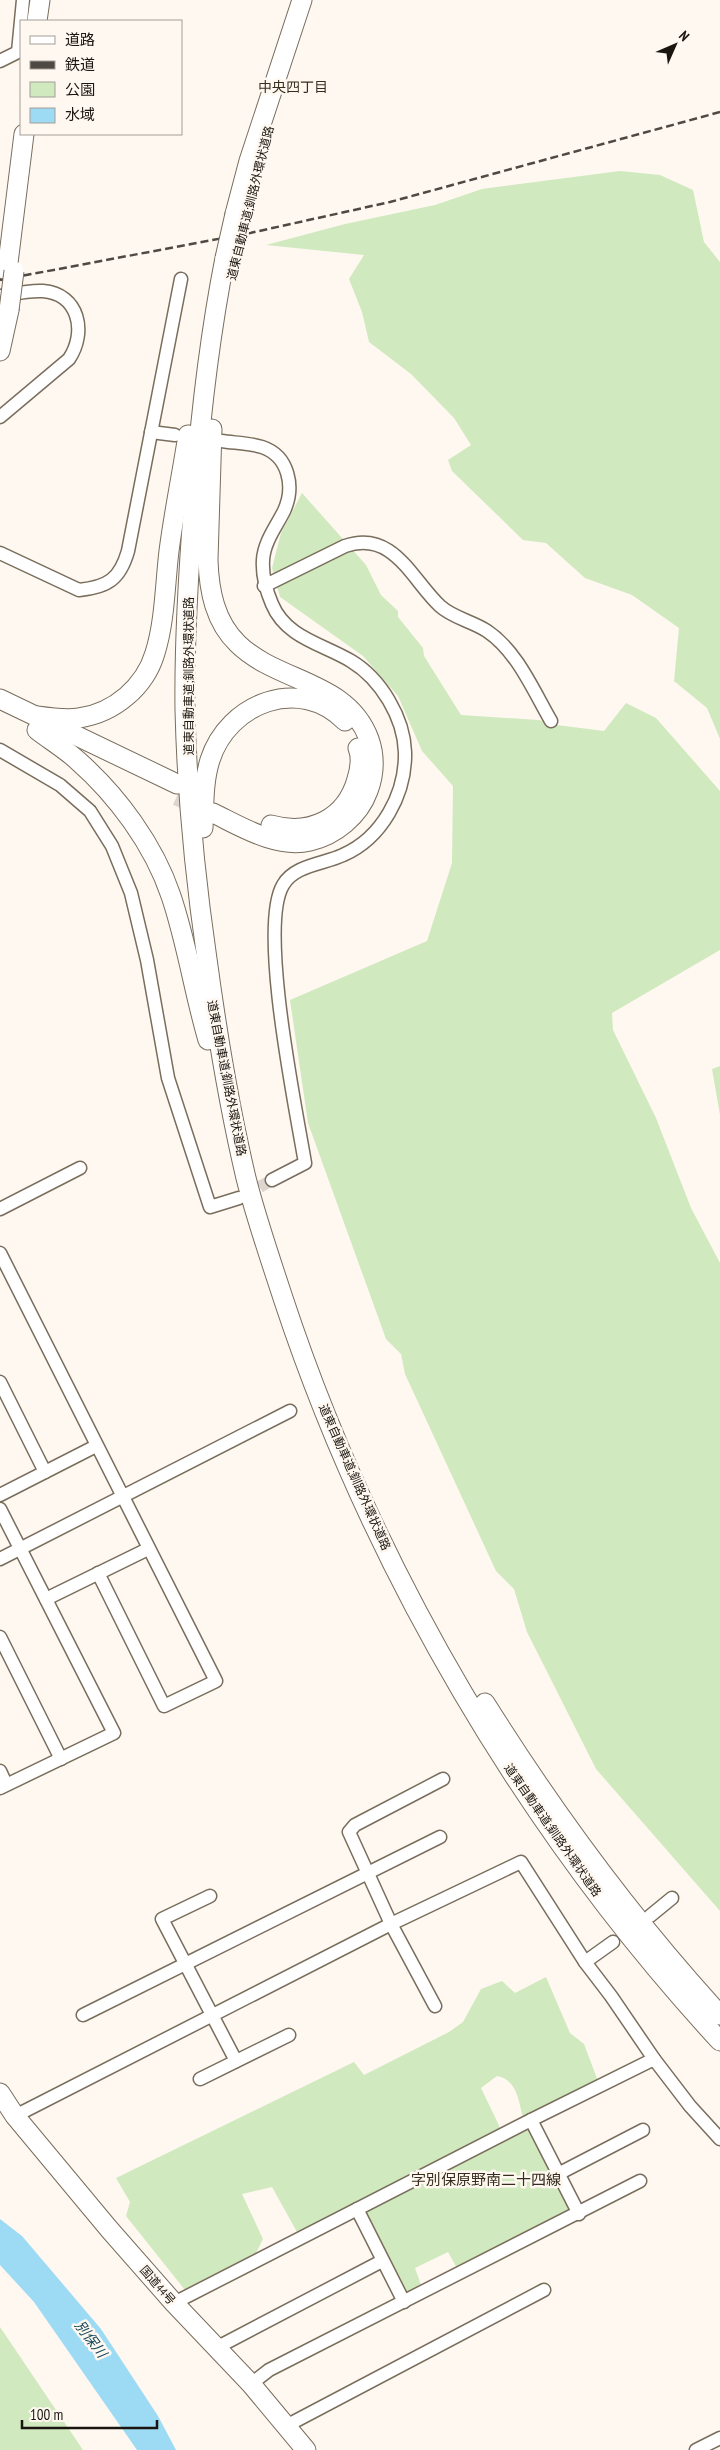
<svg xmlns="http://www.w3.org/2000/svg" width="720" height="2450" font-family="'PT Sans Narrow','Noto Sans JP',sans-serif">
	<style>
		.green { fill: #d1e9be }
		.water { fill: #9ddbf5 }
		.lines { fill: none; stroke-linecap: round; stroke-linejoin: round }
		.minor-tunnel { stroke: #dcd6cf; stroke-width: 12; stroke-dasharray: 12 6; stroke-linecap: butt }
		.highway-tunnel { stroke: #dcd6cf; stroke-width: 19; stroke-dasharray: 19 9; stroke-linecap: butt }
		.minor-casing { stroke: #796d5c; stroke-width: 15 }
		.highway-casing { stroke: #796d5c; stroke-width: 21 }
		.minor { stroke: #fff; stroke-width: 12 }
		.highway { stroke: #fff; stroke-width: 19 }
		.rail { stroke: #4e4942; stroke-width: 2.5; stroke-dasharray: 8 4; stroke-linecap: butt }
		.highway-bridge-casing { stroke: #796d5c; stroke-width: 21; stroke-linecap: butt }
		.highway-bridge { stroke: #fff; stroke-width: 19 }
		.labels { text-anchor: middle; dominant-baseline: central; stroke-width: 5; stroke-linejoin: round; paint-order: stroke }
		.street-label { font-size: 12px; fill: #1a160f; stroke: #fef8f1 }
		.neighbourhood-label { font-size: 14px; fill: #372d1e; stroke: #fef8f1 }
		.water-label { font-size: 14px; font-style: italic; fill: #134759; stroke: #fef8f1 }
		.quarter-label { font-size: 15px; fill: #372d1e; stroke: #fef8f1 }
	</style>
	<rect width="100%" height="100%" fill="#fef8f1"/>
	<g class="green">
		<path d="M620,171L660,175L693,190L704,242L720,262V739L707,708L674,681L679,628L632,595L585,578L546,543L523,540L452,471L448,460L471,445L454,418L411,374L369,342L362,312L349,279L364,255L266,245L345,224L435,205L482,189Z"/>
		<path d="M302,493L366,565L381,595L398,611V617L423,648L424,656L461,715L539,720L557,725L604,731L626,703L656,718L720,791V950L612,1013L613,1030L656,1118L691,1208L720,1263V1911L596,1769L527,1632L514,1589L496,1571L405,1374L401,1354L386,1339L308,1123L290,1000L427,941L452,863L453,786L422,751L398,696L363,656L280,597L272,568L281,533Z"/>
		<path d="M720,1066V1115L712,1069Z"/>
		<path d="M546,1977L570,2033L584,2044L598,2081L523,2117C518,2099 517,2080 497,2076L481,2088L506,2140L529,2130L570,2210L458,2270L448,2252L415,2268L422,2288L406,2295L358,2202L297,2232L272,2187L242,2194L263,2239L256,2253L185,2290L126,2216L130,2202L116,2178L354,2062L364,2075L449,2032L463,2022L481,1989L502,1981L515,1993Z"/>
		<path d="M0,2327L83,2450H0Z"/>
	</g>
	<path class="water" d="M0,2219L22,2236L101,2329L158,2416L176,2450H137L34,2302L0,2265Z"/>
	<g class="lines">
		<path class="minor-tunnel" d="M244,1196L272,1180"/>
		<path class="highway-tunnel" d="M177,796L203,808"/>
		<defs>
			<g id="minor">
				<path d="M0,61L18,52L23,0"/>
				<path d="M0,296C13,294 29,290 43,291C79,294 87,332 69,359L0,417"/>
				<path d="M151,432L175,435"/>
				<path d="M221,441C234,443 250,443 262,447C289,456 295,487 284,511C276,527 264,542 263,560C262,576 266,590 272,604C286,638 323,644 351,661C381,679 404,718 405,752C406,794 382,838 343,855C324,864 294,865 283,885C258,927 296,1109 305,1163L272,1180"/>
				<path d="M0,553L79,590C108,587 120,579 128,551L181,279"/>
				<path d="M264,586L345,546C393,529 412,580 440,606C453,618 472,621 487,631C517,651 533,690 551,721"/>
				<path d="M0,750L60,785L90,811L112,846L131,893L147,960L168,1078L210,1207L239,1198"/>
				<path d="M0,1209L80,1168"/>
				<path d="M0,1253L216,1681L164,1706L98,1573"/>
				<path d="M0,1382L45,1472"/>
				<path d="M0,1495L96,1446"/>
				<path d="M0,1509L114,1733L0,1788"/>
				<path d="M0,1559L290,1411"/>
				<path d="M46,1599L148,1549"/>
				<path d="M0,1637L61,1759"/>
				<path d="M0,1771L6,1784"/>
				<path d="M210,1896L162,1919L236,2061"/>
				<path d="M650,1916L672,1898"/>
				<path d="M585,1962L613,1942"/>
				<path d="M435,2006L391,1924L349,1832L355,1825L443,1779"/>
				<path d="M83,2015L440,1837"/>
				<path d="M200,2079L289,2035"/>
				<path d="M15,2116L391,1924L521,1862L585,1962L611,1996L654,2059L690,2106L720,2139"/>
				<path d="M531,2120L579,2214"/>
				<path d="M558,2174L643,2130"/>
				<path d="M357,2209L404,2302"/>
				<path d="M174,2303L531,2120L654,2059"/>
				<path d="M216,2348L382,2261"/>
				<path d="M251,2384L269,2370L640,2181"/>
				<path d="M286,2426L544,2290"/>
				<path d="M696,2450L720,2438"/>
			</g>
			<g id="highway">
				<path d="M37,21L40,0"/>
				<path d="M235,214L249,161L302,0"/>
				<path d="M225,258C210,334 201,411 195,488C189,561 184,636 185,710C187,793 195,877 207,959C217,1033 229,1106 246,1178C256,1218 270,1258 283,1298C372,1568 527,1832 720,2041"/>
				<path d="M7,271L24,134"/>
				<path d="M0,351L9,310"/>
				<path d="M212,429L208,560C209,591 215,622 238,644C278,683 347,680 369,739C375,756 374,775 368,791C359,816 335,835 310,841C277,849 242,827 213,813"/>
				<path d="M0,699L177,784"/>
				<path d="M37,716C51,718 65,720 79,718C114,713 145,687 155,653C165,621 165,584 169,551C174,512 182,474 188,435"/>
				<path d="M37,730C50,740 65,749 77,760C117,795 154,845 171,896C187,943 194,993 208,1040"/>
				<path d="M271,825C310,836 346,819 357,779C360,769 362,758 358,748"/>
				<path d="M203,828C204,806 203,782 210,760C228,703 300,675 345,721"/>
				<path d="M485,1703C554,1813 632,1919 720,2015"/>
				<path d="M0,2093L15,2116L109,2229L174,2303L251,2384L306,2450"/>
			</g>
		</defs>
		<use href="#minor" class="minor-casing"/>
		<use href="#highway" class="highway-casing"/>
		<use href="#minor" class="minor"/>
		<use href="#highway" class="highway"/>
		<path class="rail" d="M0,280L250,233L390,202L720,112"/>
		<defs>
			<g id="highway-bridge">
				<path d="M225,258L235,214"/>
				<path d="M9,310L14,271"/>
			</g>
		</defs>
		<use href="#highway-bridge" class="highway-bridge-casing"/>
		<use href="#highway-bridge" class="highway-bridge"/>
	</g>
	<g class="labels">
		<g class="street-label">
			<text transform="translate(250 203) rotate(-76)">道東自動車道;釧路外環状道路</text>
			<text transform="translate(188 676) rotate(-90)">道東自動車道;釧路外環状道路</text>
			<text transform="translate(227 1078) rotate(79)">道東自動車道;釧路外環状道路</text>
			<text transform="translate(355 1477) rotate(66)">道東自動車道;釧路外環状道路</text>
			<text transform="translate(553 1830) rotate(55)">道東自動車道;釧路外環状道路</text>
			<text transform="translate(158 2285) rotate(49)">国道44号</text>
		</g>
		<g class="neighbourhood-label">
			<text x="293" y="87">中央四丁目</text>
		</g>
		<g class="water-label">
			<text transform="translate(91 2339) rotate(53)">別保川</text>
		</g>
		<g class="quarter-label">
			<text x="486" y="2179">字別保原野南二十四線</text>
		</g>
	</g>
	<rect x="20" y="20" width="162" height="115" fill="#fef8f1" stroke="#a39e97"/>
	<rect x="30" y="36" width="25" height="8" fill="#ffffff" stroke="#a39e97"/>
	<text x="65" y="45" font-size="15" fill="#1a160f">道路</text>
	<rect x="30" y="61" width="25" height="8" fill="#4e4942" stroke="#a39e97"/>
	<text x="65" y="70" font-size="15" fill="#1a160f">鉄道</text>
	<rect x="30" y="82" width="25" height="15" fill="#d1e9be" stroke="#a39e97"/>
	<text x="65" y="95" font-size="15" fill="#1a160f">公園</text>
	<rect x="30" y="108" width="25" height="15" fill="#9ddbf5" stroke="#a39e97"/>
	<text x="65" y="120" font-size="15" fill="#1a160f">水域</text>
	<g transform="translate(675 45) rotate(45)" stroke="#fef8f1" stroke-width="4" paint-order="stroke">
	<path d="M0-4L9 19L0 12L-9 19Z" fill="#1a160f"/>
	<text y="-8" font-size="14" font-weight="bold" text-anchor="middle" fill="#1a160f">N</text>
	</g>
	<path d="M22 2420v8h135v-8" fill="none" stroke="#1a160f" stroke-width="2.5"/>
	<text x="30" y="2420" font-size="15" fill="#1a160f" stroke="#fef8f1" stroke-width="4" paint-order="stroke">100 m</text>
</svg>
